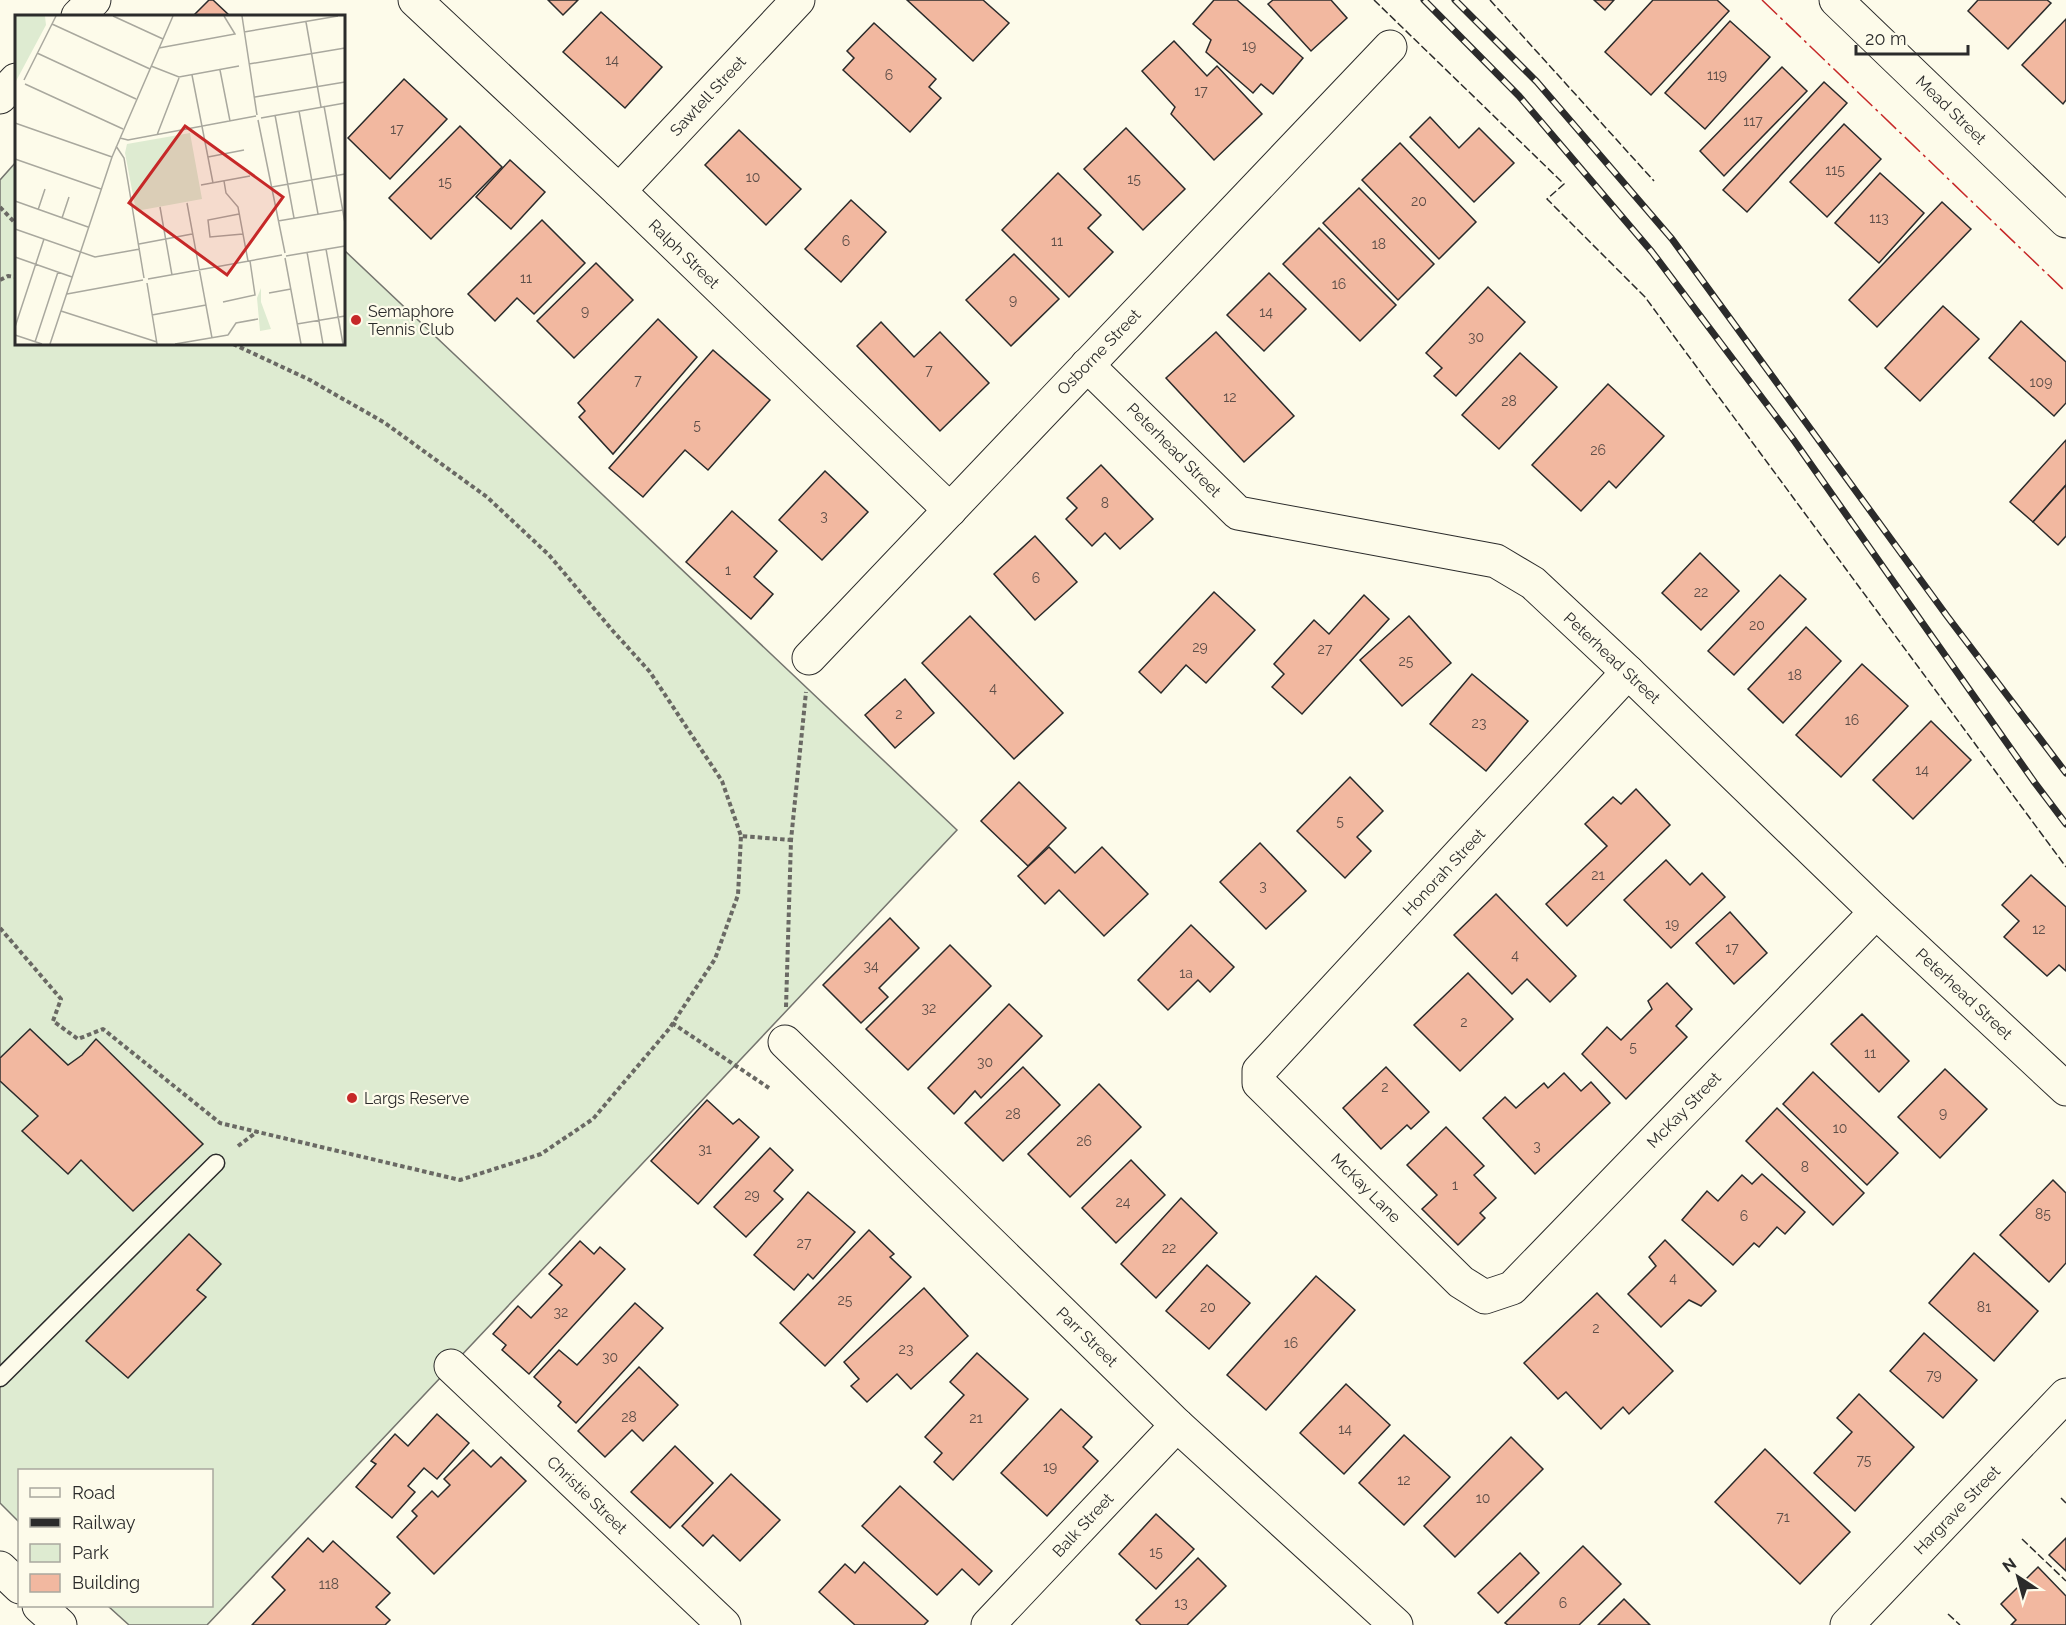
<svg xmlns="http://www.w3.org/2000/svg" width="2066" height="1625" font-family="Raleway,sans-serif">
	<style>
		.green { fill: #deebd1; stroke: #74746e; stroke-width: 1.5 }
		.building { fill: #f2b8a0; stroke: #2b2b2b; stroke-width: 1.5 }
		.lines { fill: none; stroke-linecap: round; stroke-linejoin: round }
		.lane-casing { stroke: #2b2b2b; stroke-width: 19 }
		.street-casing { stroke: #2b2b2b; stroke-width: 35 }
		.secondary-casing { stroke: #2b2b2b; stroke-width: 35 }
		.path { stroke: #6a6964; stroke-width: 4; stroke-dasharray: 4.5 3; stroke-linecap: butt }
		.lane { stroke: #fdfbea; stroke-width: 16 }
		.street { stroke: #fdfbea; stroke-width: 33 }
		.secondary { stroke: #fdfbea; stroke-width: 33 }
		.rail-casing { stroke: #2b2b2b; stroke-width: 7 }
		.rail { stroke: #fdfbea; stroke-width: 4.5; stroke-dasharray: 14; stroke-linecap: butt }
		.fence { stroke: #2b2b2b; stroke-width: 1.5; stroke-dasharray: 8 3; stroke-linecap: butt }
		.power { stroke: #c62828; stroke-width: 1.5; stroke-dasharray: 21 4.5 3 4.5; stroke-linecap: butt }
		.poi-dot { fill: #c62828; stroke: #fdfbea; stroke-width: 2 }
		.labels { text-anchor: middle; dominant-baseline: central; stroke-width: 4.5; stroke-linejoin: round; paint-order: stroke }
		.number-label { font-size: 14px; fill: #5d4e48 }
		.street-label { font-size: 16px; fill: #2b2b2b; stroke: #fdfbea }
		.poi-label { font-size: 16px; fill: #2b2b2b; stroke: #fdfbea; text-anchor: start }
		.inset-road { fill: none; stroke: #a9a89e; stroke-width: 1.5 }
		.view { fill: #c62828; fill-opacity: 0.15; stroke: #c62828; stroke-width: 3 }
		.inset-edge { fill: none; stroke: #2b2b2b; stroke-width: 3 }
	</style>
	<rect width="100%" height="100%" fill="#fdfbea"/>
	<path class="green" d="M16,162V344H344V250L957,830L207,1625H129L108,1606H212V1470H20L19,1522L0,1503V180Z"/>
	<g class="building">
		<path d="M209,0H213L230,16H193Z"/>
		<path d="M548,0H578L563,15Z"/>
		<path d="M907,0H983L1009,23L973,61Z"/>
		<path d="M1214,0H1237L1303,58L1273,94L1261,84L1253,93L1206,52L1211,40L1193,24Z"/>
		<path d="M1273,0H1331L1347,18L1311,51L1268,4Z"/>
		<path d="M1594,0H1614L1605,10Z"/>
		<path d="M1653,0H1717L1729,11L1651,95L1605,52Z"/>
		<path d="M1978,0H2047L2051,3L2008,49L1968,11Z"/>
		<path d="M601,12L662,67L625,108L563,52Z"/>
		<path d="M2066,19V100L2063,104L2022,65Z"/>
		<path d="M1730,21L1770,57L1705,129L1665,93Z"/>
		<path d="M874,23L936,79L929,87L941,98L910,132L843,70L854,58L847,51Z"/>
		<path d="M1174,41L1207,76L1217,66L1262,114L1214,160L1171,114L1175,107L1142,71Z"/>
		<path d="M1782,67L1807,91L1724,176L1700,151Z"/>
		<path d="M404,79L447,119L390,179L348,138Z"/>
		<path d="M1824,82L1847,103L1747,212L1723,190Z"/>
		<path d="M1430,117L1459,148L1479,128L1514,163L1474,202L1410,137Z"/>
		<path d="M1844,124L1881,159L1827,217L1790,182Z"/>
		<path d="M460,126L502,167L431,239L389,198Z"/>
		<path d="M1126,128L1185,189L1143,230L1084,169Z"/>
		<path d="M739,130L801,189L766,225L705,165Z"/>
		<path d="M1400,143L1476,222L1439,259L1362,180Z"/>
		<path d="M510,160L545,192L511,229L476,197Z"/>
		<path d="M1058,173L1101,215L1088,228L1113,252L1069,297L1002,230Z"/>
		<path d="M1880,173L1924,213L1879,263L1835,223Z"/>
		<path d="M1359,188L1434,264L1398,300L1323,223Z"/>
		<path d="M851,200L886,232L841,282L805,249Z"/>
		<path d="M1942,202L1971,229L1877,327L1849,300Z"/>
		<path d="M542,220L585,263L534,314L517,298L495,321L468,294Z"/>
		<path d="M1319,228L1396,305L1360,341L1283,264Z"/>
		<path d="M1014,254L1059,299L1011,346L966,300Z"/>
		<path d="M596,263L633,300L574,358L537,321Z"/>
		<path d="M1269,273L1306,309L1264,351L1227,315Z"/>
		<path d="M1488,287L1525,322L1456,396L1434,376L1442,368L1426,353Z"/>
		<path d="M1943,306L1979,339L1920,401L1885,368Z"/>
		<path d="M658,319L697,357L613,454L579,417L585,411L578,403Z"/>
		<path d="M2021,321L2066,362V403L2054,416L1989,358Z"/>
		<path d="M881,322L914,357L940,332L989,383L940,431L857,346Z"/>
		<path d="M1216,332L1294,416L1244,462L1166,378Z"/>
		<path d="M713,350L770,400L708,470L685,450L643,497L609,468Z"/>
		<path d="M1520,353L1557,387L1499,449L1462,415Z"/>
		<path d="M1608,384L1664,436L1616,488L1609,481L1581,511L1532,465Z"/>
		<path d="M2066,440V485L2033,522L2010,502Z"/>
		<path d="M1101,465L1153,519L1120,549L1105,533L1092,546L1066,519L1077,508L1067,498Z"/>
		<path d="M825,471L868,512L822,560L779,520Z"/>
		<path d="M2066,485V536L2058,545L2033,522Z"/>
		<path d="M732,511L777,551L754,577L773,594L751,619L686,562Z"/>
		<path d="M1035,536L1077,582L1035,620L994,574Z"/>
		<path d="M1700,553L1739,591L1701,630L1662,593Z"/>
		<path d="M1780,575L1806,599L1734,675L1708,651Z"/>
		<path d="M1214,592L1255,630L1206,683L1186,665L1161,693L1139,672Z"/>
		<path d="M1364,595L1389,619L1302,714L1272,687L1284,674L1274,664L1314,620L1329,634Z"/>
		<path d="M970,616L1063,713L1014,759L922,663Z"/>
		<path d="M1409,616L1451,663L1402,706L1360,660Z"/>
		<path d="M1806,627L1841,661L1783,723L1748,689Z"/>
		<path d="M1862,664L1908,706L1841,777L1796,735Z"/>
		<path d="M1472,674L1528,721L1486,771L1430,724Z"/>
		<path d="M905,679L934,713L895,748L865,715Z"/>
		<path d="M1931,721L1971,760L1913,819L1873,780Z"/>
		<path d="M1350,777L1383,811L1357,837L1371,851L1345,878L1297,831Z"/>
		<path d="M1019,782L1066,828L1028,866L981,821Z"/>
		<path d="M1636,789L1670,825L1567,926L1546,904L1607,846L1585,824L1613,797L1621,804Z"/>
		<path d="M1260,843L1306,891L1266,929L1220,882Z"/>
		<path d="M1049,847L1075,873L1102,847L1148,894L1104,936L1059,890L1045,904L1018,876Z"/>
		<path d="M1666,860L1690,885L1702,873L1725,897L1671,948L1624,900Z"/>
		<path d="M2031,875L2066,907V971L2059,965L2047,976L2004,937L2019,921L2002,905Z"/>
		<path d="M1496,894L1576,976L1550,1002L1527,979L1512,994L1454,935Z"/>
		<path d="M1730,912L1767,953L1734,984L1696,943Z"/>
		<path d="M890,918L919,948L879,988L888,997L861,1023L823,985Z"/>
		<path d="M1191,925L1234,967L1210,992L1198,980L1168,1010L1138,980Z"/>
		<path d="M950,945L991,986L908,1070L866,1029Z"/>
		<path d="M1468,973L1513,1019L1460,1071L1414,1025Z"/>
		<path d="M1667,983L1692,1009L1676,1026L1687,1037L1626,1099L1582,1054L1607,1027L1621,1040L1652,1009L1648,1001Z"/>
		<path d="M1009,1004L1042,1036L981,1098L975,1091L954,1114L928,1088Z"/>
		<path d="M1862,1014L1909,1061L1879,1092L1831,1044Z"/>
		<path d="M30,1029L68,1065L82,1055L96,1039L203,1144L133,1211L81,1160L68,1174L22,1131L38,1116L0,1081V1058Z"/>
		<path d="M1023,1067L1060,1105L1003,1161L965,1123Z"/>
		<path d="M1386,1067L1429,1112L1411,1129L1407,1125L1381,1149L1343,1108Z"/>
		<path d="M1945,1069L1987,1109L1940,1158L1898,1117Z"/>
		<path d="M1813,1072L1898,1153L1867,1185L1783,1104Z"/>
		<path d="M1564,1073L1581,1091L1591,1082L1610,1103L1535,1174L1483,1118L1505,1097L1516,1108L1544,1083L1548,1088Z"/>
		<path d="M1099,1084L1141,1127L1070,1197L1028,1154Z"/>
		<path d="M707,1100L733,1124L739,1119L759,1137L698,1204L651,1161Z"/>
		<path d="M1777,1108L1864,1193L1833,1225L1746,1141Z"/>
		<path d="M1446,1127L1484,1166L1474,1175L1496,1198L1480,1213L1485,1218L1458,1245L1422,1209L1437,1195L1407,1165Z"/>
		<path d="M770,1148L793,1170L774,1191L783,1199L746,1237L714,1207Z"/>
		<path d="M1131,1160L1165,1195L1116,1243L1082,1208Z"/>
		<path d="M1762,1174L1805,1212L1785,1234L1777,1227L1759,1247L1754,1243L1733,1265L1682,1220L1707,1191L1718,1201L1742,1175L1752,1184Z"/>
		<path d="M2053,1180L2066,1193V1263L2049,1282L2000,1235Z"/>
		<path d="M808,1192L855,1232L813,1279L808,1274L794,1290L754,1255Z"/>
		<path d="M1181,1198L1217,1233L1156,1298L1121,1264Z"/>
		<path d="M869,1230L894,1254L890,1257L911,1277L825,1366L780,1323Z"/>
		<path d="M189,1234L221,1264L197,1290L206,1297L128,1378L86,1341Z"/>
		<path d="M1665,1240L1716,1291L1701,1306L1689,1300L1661,1327L1628,1294L1656,1266L1649,1257Z"/>
		<path d="M580,1241L594,1254L600,1247L625,1269L529,1374L502,1350L506,1345L493,1334L518,1306L531,1318L562,1285L549,1274Z"/>
		<path d="M1974,1253L2038,1311L1994,1361L1929,1303Z"/>
		<path d="M1207,1265L1250,1303L1209,1349L1166,1311Z"/>
		<path d="M1316,1276L1355,1310L1266,1410L1227,1375Z"/>
		<path d="M924,1288L968,1336L911,1389L897,1374L867,1402L851,1386L859,1379L844,1362Z"/>
		<path d="M1597,1293L1673,1371L1629,1414L1623,1407L1601,1429L1566,1392L1558,1399L1524,1363Z"/>
		<path d="M635,1303L663,1328L576,1423L558,1406L561,1402L534,1377L559,1350L577,1365Z"/>
		<path d="M1924,1333L1977,1380L1943,1418L1890,1371Z"/>
		<path d="M977,1353L1028,1399L953,1480L934,1462L942,1453L925,1437L964,1395L950,1382Z"/>
		<path d="M639,1367L678,1405L643,1441L632,1430L605,1457L578,1431Z"/>
		<path d="M1346,1384L1390,1425L1344,1474L1300,1433Z"/>
		<path d="M1859,1394L1914,1447L1855,1511L1814,1473L1852,1432L1837,1418Z"/>
		<path d="M1061,1409L1092,1437L1083,1447L1098,1461L1047,1516L1001,1473Z"/>
		<path d="M437,1414L469,1443L437,1479L424,1468L408,1486L415,1492L392,1518L356,1487L376,1464L371,1461L395,1434L408,1446Z"/>
		<path d="M1404,1435L1450,1477L1404,1525L1359,1483Z"/>
		<path d="M1511,1437L1543,1469L1455,1557L1424,1526Z"/>
		<path d="M675,1446L713,1483L670,1528L631,1492Z"/>
		<path d="M1765,1449L1850,1532L1800,1584L1715,1502Z"/>
		<path d="M473,1450L491,1467L501,1457L526,1481L434,1574L397,1537L417,1516L412,1511L432,1491L438,1497L450,1485L444,1479Z"/>
		<path d="M731,1474L780,1520L740,1561L713,1535L703,1546L682,1526Z"/>
		<path d="M900,1486L992,1571L979,1585L962,1569L937,1595L862,1526Z"/>
		<path d="M1156,1514L1194,1549L1156,1589L1119,1554Z"/>
		<path d="M308,1538L323,1552L333,1541L390,1593L376,1607L390,1620L385,1625H252L285,1590L272,1577Z"/>
		<path d="M2066,1538V1571L2049,1555Z"/>
		<path d="M1583,1546L1621,1584L1579,1625H1508L1505,1623Z"/>
		<path d="M1520,1553L1539,1573L1498,1613L1478,1593Z"/>
		<path d="M1198,1558L1226,1586L1187,1625H1141L1136,1620Z"/>
		<path d="M864,1562L928,1621L924,1625H855L819,1592L845,1564L855,1573Z"/>
		<path d="M2038,1567L2066,1596V1625H2011L2016,1620L2001,1604Z"/>
		<path d="M1624,1599L1650,1625H1598Z"/>
	</g>
	<g class="lines">
		<defs>
			<path id="lane" d="M0,1378L216,1163"/>
			<g id="street">
				<path d="M415,0L619,191L950,510"/>
				<path d="M1836,0L2066,221"/>
				<path d="M78,16L94,0"/>
				<path d="M0,97L16,80"/>
				<path d="M619,191L798,0"/>
				<path d="M1087,365L1238,513L1496,561L1533,583L1628,672L1876,912L2066,1089"/>
				<path d="M809,658L1390,47"/>
				<path d="M1628,672L1259,1071V1083L1461,1282L1485,1297L1512,1288L1876,912"/>
				<path d="M785,1042L1177,1425L1396,1625"/>
				<path d="M451,1366L724,1625"/>
				<path d="M988,1625L1177,1425"/>
				<path d="M1847,1625L2066,1395"/>
			</g>
			<g id="secondary">
				<path d="M0,1568L20,1587"/>
				<path d="M39,1606L60,1625"/>
			</g>
		</defs>
		<use href="#lane" class="lane-casing"/>
		<use href="#street" class="street-casing"/>
		<use href="#secondary" class="secondary-casing"/>
		<g class="path">
			<path d="M0,207L16,224"/>
			<path d="M0,280L8,276L16,277"/>
			<path d="M233,344L310,380L385,423L487,497L549,555L613,631L650,672L722,781L741,836L791,840"/>
			<path d="M0,928L61,999L53,1021L78,1039L103,1029L220,1123L460,1180L541,1154L593,1119L669,1029L715,959L738,895L741,836"/>
			<path d="M786,1007L791,840L806,692"/>
			<path d="M672,1023L769,1088"/>
			<path d="M238,1146L258,1131"/>
		</g>
		<use href="#lane" class="lane"/>
		<use href="#street" class="street"/>
		<use href="#secondary" class="secondary"/>
		<defs>
			<g id="rail">
				<path d="M1424,0L1519,96L1652,252L1793,439L2035,783L2066,824"/>
				<path d="M1455,0L1537,82L1672,239L1947,616L2066,773"/>
			</g>
		</defs>
		<use href="#rail" class="rail-casing"/>
		<use href="#rail" class="rail"/>
		<g class="fence">
			<path d="M1374,0L1564,184L1547,199L1645,297L2066,867"/>
			<path d="M1490,0L1654,181"/>
			<path d="M2061,1498L2066,1503"/>
			<path d="M2022,1539L2066,1581"/>
			<path d="M1948,1614L1960,1625"/>
		</g>
		<path class="power" d="M1762,0L2066,292"/>
	</g>
	<g class="poi-dot">
		<circle cx="356" cy="320" r="6"/>
		<circle cx="352" cy="1098" r="6"/>
	</g>
	<g class="labels">
		<g class="number-label">
			<text x="1249" y="46">19</text>
			<text x="612" y="60">14</text>
			<text x="889" y="75">6</text>
			<text x="1717" y="75">119</text>
			<text x="1201" y="91">17</text>
			<text x="1753" y="121">117</text>
			<text x="397" y="129">17</text>
			<text x="1835" y="170">115</text>
			<text x="753" y="177">10</text>
			<text x="1134" y="179">15</text>
			<text x="445" y="182">15</text>
			<text x="1419" y="201">20</text>
			<text x="1879" y="218">113</text>
			<text x="846" y="241">6</text>
			<text x="1057" y="241">11</text>
			<text x="1379" y="244">18</text>
			<text x="526" y="278">11</text>
			<text x="1339" y="284">16</text>
			<text x="1013" y="300">9</text>
			<text x="585" y="311">9</text>
			<text x="1266" y="312">14</text>
			<text x="1476" y="337">30</text>
			<text x="929" y="370">7</text>
			<text x="638" y="380">7</text>
			<text x="2041" y="382">109</text>
			<text x="1230" y="397">12</text>
			<text x="1509" y="401">28</text>
			<text x="697" y="425">5</text>
			<text x="1598" y="450">26</text>
			<text x="1105" y="503">8</text>
			<text x="824" y="516">3</text>
			<text x="728" y="570">1</text>
			<text x="1036" y="578">6</text>
			<text x="1701" y="592">22</text>
			<text x="1757" y="625">20</text>
			<text x="1200" y="647">29</text>
			<text x="1325" y="649">27</text>
			<text x="1406" y="661">25</text>
			<text x="1795" y="675">18</text>
			<text x="993" y="688">4</text>
			<text x="899" y="714">2</text>
			<text x="1852" y="720">16</text>
			<text x="1479" y="723">23</text>
			<text x="1922" y="770">14</text>
			<text x="1340" y="821">5</text>
			<text x="1598" y="875">21</text>
			<text x="1263" y="886">3</text>
			<text x="1672" y="924">19</text>
			<text x="2039" y="929">12</text>
			<text x="1732" y="948">17</text>
			<text x="1515" y="955">4</text>
			<text x="871" y="966">34</text>
			<text x="1186" y="973">1a</text>
			<text x="929" y="1008">32</text>
			<text x="1464" y="1022">2</text>
			<text x="1633" y="1047">5</text>
			<text x="1870" y="1053">11</text>
			<text x="985" y="1062">30</text>
			<text x="1385" y="1087">2</text>
			<text x="1943" y="1113">9</text>
			<text x="1013" y="1114">28</text>
			<text x="1840" y="1128">10</text>
			<text x="1084" y="1141">26</text>
			<text x="1537" y="1146">3</text>
			<text x="705" y="1149">31</text>
			<text x="1805" y="1167">8</text>
			<text x="1455" y="1185">1</text>
			<text x="752" y="1195">29</text>
			<text x="1123" y="1202">24</text>
			<text x="2043" y="1214">85</text>
			<text x="1744" y="1216">6</text>
			<text x="804" y="1243">27</text>
			<text x="1169" y="1248">22</text>
			<text x="1673" y="1278">4</text>
			<text x="845" y="1300">25</text>
			<text x="1208" y="1307">20</text>
			<text x="1984" y="1307">81</text>
			<text x="561" y="1312">32</text>
			<text x="1596" y="1328">2</text>
			<text x="1291" y="1343">16</text>
			<text x="906" y="1349">23</text>
			<text x="610" y="1357">30</text>
			<text x="1934" y="1375">79</text>
			<text x="629" y="1417">28</text>
			<text x="976" y="1418">21</text>
			<text x="1345" y="1429">14</text>
			<text x="1864" y="1460">75</text>
			<text x="1050" y="1467">19</text>
			<text x="1404" y="1480">12</text>
			<text x="1483" y="1498">10</text>
			<text x="1783" y="1517">71</text>
			<text x="1156" y="1552">15</text>
			<text x="329" y="1584">118</text>
			<text x="1181" y="1603">13</text>
			<text x="1563" y="1603">6</text>
		</g>
		<g class="street-label">
			<text transform="translate(708 96) rotate(-47)">Sawtell Street</text>
			<text transform="translate(1951 110) rotate(44)">Mead Street</text>
			<text transform="translate(684 254) rotate(44)">Ralph Street</text>
			<text transform="translate(1099 352) rotate(-46)">Osborne Street</text>
			<text transform="translate(1174 450) rotate(45)">Peterhead Street</text>
			<text transform="translate(1612 658) rotate(43)">Peterhead Street</text>
			<text transform="translate(1444 872) rotate(-47)">Honorah Street</text>
			<text transform="translate(1964 994) rotate(43)">Peterhead Street</text>
			<text transform="translate(1684 1110) rotate(-46)">McKay Street</text>
			<text transform="translate(1366 1188) rotate(45)">McKay Lane</text>
			<text transform="translate(1087 1337) rotate(44)">Parr Street</text>
			<text transform="translate(587 1495) rotate(44)">Christie Street</text>
			<text transform="translate(1957 1510) rotate(-46)">Hargrave Street</text>
			<text transform="translate(1083 1525) rotate(-47)">Balk Street</text>
		</g>
		<g class="poi-label">
			<text x="368" y="311">Semaphore<tspan x="368" dy="18">Tennis Club</tspan></text>
			<text x="364" y="1098">Largs Reserve</text>
		</g>
	</g>
	<g transform="translate(15 15)">
		<rect width="330" height="330" fill="#fdfbea"/>
		<path d="M0,1H30L31,10L0,68ZM175,118L187,184L121,196L110,138L112,129ZM246,273V287L256,314L245,316L242,283Z" fill="#deebd1"/>
		<path class="inset-road" d="M98,1L148,24M227,1L242,100M291,7L306,92M37,9L135,54M229,17L323,1M144,33L220,19L209,1M22,38L121,84M234,49L330,33M136,51L164,62L224,51M205,55L215,106M177,60L198,168M9,65L41,1M10,69L108,114M240,82L330,67M309,91L330,208M284,96L303,199M260,100L279,203M246,103L330,88M243,105L270,238M0,108L97,142M142,120L164,63M105,123L113,125L241,101M101,131L109,143L129,263M193,142L229,135M0,144L86,174M209,166L211,178L223,192L233,246M186,170L235,161M257,172L330,159M0,186L73,212M172,188L197,323M145,192L157,260M23,195L30,174M224,199L193,205L195,222L228,219M47,203L54,182M263,206L328,195M0,214L80,242L125,234M124,229L177,219M311,234L328,329M292,237L308,329M271,241L330,231M0,242L57,262M270,243L286,329M133,264L267,240M132,268L142,329M254,278L276,274M52,279L128,265M208,287L240,280L235,246M46,296L142,327M137,300L191,290M282,309L330,301M0,312L29,224M0,320L27,329M213,320L221,308L243,304M20,327L43,257M35,329L97,142L158,1M160,329L213,320"/>
		<path class="view" d="M170,111L268,182L212,260L114,188Z"/>
		<rect width="330" height="330" class="inset-edge"/>
	</g>
	<rect x="18" y="1469" width="195" height="138" fill="#fdfbea" stroke="#a9a89e" stroke-width="1.5"/>
	<rect x="30" y="1488" width="30" height="9" fill="#fdfbea" stroke="#a9a89e" stroke-width="1.5"/>
	<text x="72" y="1499" font-size="18" fill="#2b2b2b">Road</text>
	<rect x="30" y="1518" width="30" height="9" fill="#2b2b2b" stroke="#a9a89e" stroke-width="1.5"/>
	<text x="72" y="1529" font-size="18" fill="#2b2b2b">Railway</text>
	<rect x="30" y="1544" width="30" height="18" fill="#deebd1" stroke="#a9a89e" stroke-width="1.5"/>
	<text x="72" y="1559" font-size="18" fill="#2b2b2b">Park</text>
	<rect x="30" y="1574" width="30" height="18" fill="#f2b8a0" stroke="#a9a89e" stroke-width="1.5"/>
	<text x="72" y="1589" font-size="18" fill="#2b2b2b">Building</text>
	<g transform="translate(2018 1577) rotate(324)" stroke="#fdfbea" stroke-width="4.5" paint-order="stroke">
	<path d="M0-4.5L10 22L0 15L-10 22Z" fill="#2b2b2b"/>
	<text y="-9" font-size="16" font-weight="bold" text-anchor="middle" fill="#2b2b2b">N</text>
	</g>
	<path d="M1856 45v9h112v-9" fill="none" stroke="#2b2b2b" stroke-width="3"/>
	<text x="1865" y="45" font-size="18" fill="#2b2b2b" stroke="#fdfbea" stroke-width="4.5" paint-order="stroke">20 m</text>
</svg>
